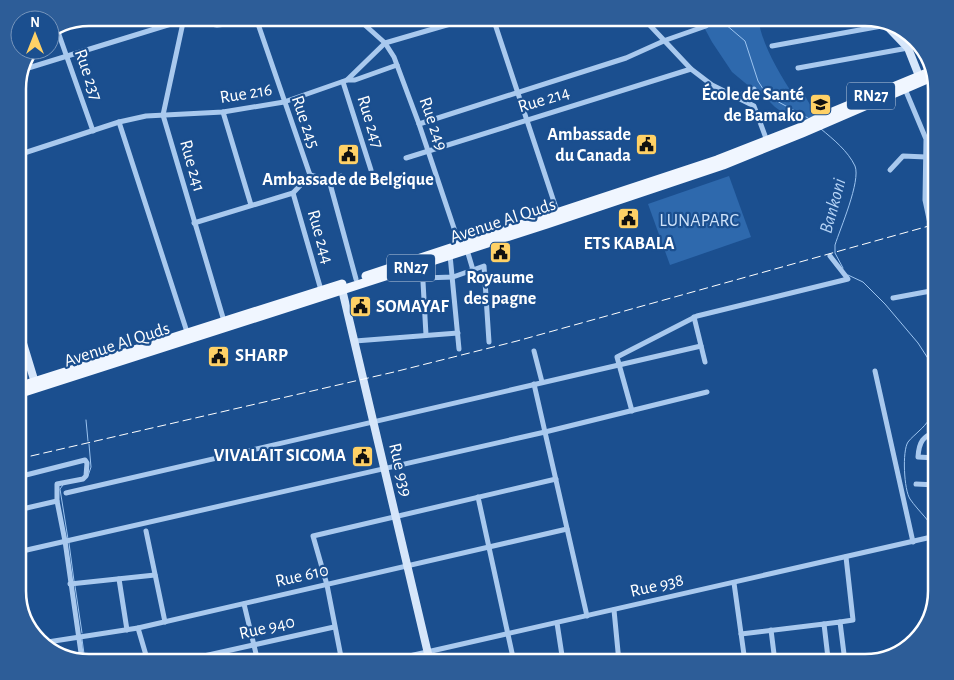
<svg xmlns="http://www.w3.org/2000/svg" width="954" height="680" font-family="'Alegreya Sans',sans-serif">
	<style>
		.green { fill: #2e69ad }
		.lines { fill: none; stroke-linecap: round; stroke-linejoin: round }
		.stream { stroke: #9cc4f0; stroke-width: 1 }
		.street { stroke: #a9c9ee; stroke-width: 5 }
		.secondary { stroke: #d6e6fa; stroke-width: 8 }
		.primary { stroke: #f0f6ff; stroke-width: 9 }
		.rail { stroke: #fff; stroke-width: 1; stroke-dasharray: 9 4; stroke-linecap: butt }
		.labels { text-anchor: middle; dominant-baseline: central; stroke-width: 4.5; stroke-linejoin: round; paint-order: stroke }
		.shield { fill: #1b4f8f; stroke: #bbcadd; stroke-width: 1 }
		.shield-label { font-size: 16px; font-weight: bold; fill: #fff }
		.street-label { font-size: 18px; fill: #fff; stroke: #1b4f8f }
		.poi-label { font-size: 18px; font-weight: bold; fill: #fff; stroke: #1b4f8f; text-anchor: end }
		.park-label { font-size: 18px; fill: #cfe3fa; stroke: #1b4f8f }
		.water-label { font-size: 19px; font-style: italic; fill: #b5d3f5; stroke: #1b4f8f }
		.rim { fill: none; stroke: #fff; stroke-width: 2.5 }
	</style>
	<rect width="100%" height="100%" fill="#1b4f8f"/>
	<g class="green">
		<path d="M699,18H758C762,45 779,73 794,96H805L816,115L804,120L796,115H786L775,107L761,93L750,87L732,72L712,42Z"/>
		<path d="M729,176L751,237L670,265L648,204Z"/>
	</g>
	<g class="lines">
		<g class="stream">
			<path d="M718,18L745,41L758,81L765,92L773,99L808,118"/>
			<path d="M821,129C833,139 848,151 855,166C861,181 840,229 835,245V253L843,268"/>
			<path d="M848,275L863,282L885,304L918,343L929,360L936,391"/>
			<path d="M936,405C933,415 927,424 919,431C915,435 911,438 908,442C902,451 904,490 910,499C919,512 930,520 936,534"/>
			<path d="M86,420L88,441"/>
			<path d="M88,476L91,467L89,444"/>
			<path d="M63,485L60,489L68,539"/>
			<path d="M69,543L74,581"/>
			<path d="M75,586L82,633"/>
			<path d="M82,639L85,661"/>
		</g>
		<g class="street">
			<path d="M184,18L163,115L224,321"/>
			<path d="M357,18L385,43L394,57L419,124L460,246"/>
			<path d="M493,18L558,214"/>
			<path d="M643,18L691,69L712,85L754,106L767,141"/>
			<path d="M257,21L310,175"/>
			<path d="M57,29L93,131"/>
			<path d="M772,46L887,25"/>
			<path d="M798,68L908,48"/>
			<path d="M25,69L184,20L217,25L257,21L263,18"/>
			<path d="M347,80H355L397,65"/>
			<path d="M343,82L371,170"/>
			<path d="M905,89L926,139L925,200L936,252"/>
			<path d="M736,97L754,89"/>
			<path d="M223,112L251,205"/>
			<path d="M119,122L187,332"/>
			<path d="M419,124L626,58L666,40L706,26L708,24L707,18"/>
			<path d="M18,155L119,122L146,116L223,112L284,102L347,80L385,43L457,22L456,18"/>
			<path d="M406,158L691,69"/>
			<path d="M890,170L903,156L926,157"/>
			<path d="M329,180L356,279"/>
			<path d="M293,193L321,290"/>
			<path d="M194,223L293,193L310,175L329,180L341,176"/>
			<path d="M467,250L473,270"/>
			<path d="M450,255L459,349"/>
			<path d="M422,264L426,335"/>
			<path d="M423,278L453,277L484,266L489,342"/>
			<path d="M893,298L936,290"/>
			<path d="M694,317L705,362"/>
			<path d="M355,341L458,333"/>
			<path d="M534,351L542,382"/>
			<path d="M875,371L913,542"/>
			<path d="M534,384L587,616"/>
			<path d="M632,411L617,357L697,316L848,279L830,256"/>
			<path d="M936,431C923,437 919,441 918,457L936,458"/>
			<path d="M18,477L85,460L87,463L86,476L83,479L57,484V501L65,541L82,660"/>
			<path d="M916,484L936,485"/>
			<path d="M66,493L701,346"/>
			<path d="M478,497L514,662"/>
			<path d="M18,510L57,501"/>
			<path d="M146,531L165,622"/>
			<path d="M18,552L545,432L707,392"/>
			<path d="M119,579L127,630"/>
			<path d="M734,583L745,662"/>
			<path d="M70,584L155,575"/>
			<path d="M244,604L258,662"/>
			<path d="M614,610L619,662"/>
			<path d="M840,622L853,620L846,557"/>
			<path d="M557,623L563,662"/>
			<path d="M824,624L840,622L845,662"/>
			<path d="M138,628L148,662"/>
			<path d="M771,630L775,662"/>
			<path d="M741,634L824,624L828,658L831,662"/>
			<path d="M41,643L138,628L567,529"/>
			<path d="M177,662L334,627"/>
			<path d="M342,662L327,585L313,536L556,479"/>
			<path d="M383,662L936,536"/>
			<path d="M802,662L828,658"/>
		</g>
		<g class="secondary">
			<path d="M886,25L908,48L921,81"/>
			<path d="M341,285L430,662"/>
			<path d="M18,327L36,386"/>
		</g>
		<g class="primary">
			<path d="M366,276L717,160L799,128L823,116L932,71"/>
			<path d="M18,387L342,284"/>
			<path d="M18,394L547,224L723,165L802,133L934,76"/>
		</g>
		<path class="rail" d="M18,459L394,372L517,341L936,224"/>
	</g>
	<defs>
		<symbol id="university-square" viewBox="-11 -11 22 22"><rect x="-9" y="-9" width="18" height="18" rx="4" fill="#ffd166" stroke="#1b4f8f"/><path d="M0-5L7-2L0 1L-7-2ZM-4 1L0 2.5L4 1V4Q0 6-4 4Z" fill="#111"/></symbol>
		<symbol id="civic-square" viewBox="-11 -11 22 22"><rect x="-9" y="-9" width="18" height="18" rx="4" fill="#ffd166" stroke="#1b4f8f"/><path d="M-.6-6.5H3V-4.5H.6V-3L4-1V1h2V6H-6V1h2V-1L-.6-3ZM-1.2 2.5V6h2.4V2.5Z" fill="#111"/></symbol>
	</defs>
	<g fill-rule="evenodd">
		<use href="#university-square" x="808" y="92" width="25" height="25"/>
		<use href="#civic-square" x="634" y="132" width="25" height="25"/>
		<use href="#civic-square" x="336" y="142" width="25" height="25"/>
		<use href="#civic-square" x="616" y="206" width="25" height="25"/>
		<use href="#civic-square" x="488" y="240" width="25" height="25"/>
		<use href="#civic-square" x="348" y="294" width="25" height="25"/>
		<use href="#civic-square" x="206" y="344" width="25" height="25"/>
		<use href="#civic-square" x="350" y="444" width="25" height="25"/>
	</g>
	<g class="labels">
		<g class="shield">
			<rect x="847" y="82.5" width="48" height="27" rx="4"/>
			<rect x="387" y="254.5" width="48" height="27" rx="4"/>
		</g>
		<g class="shield-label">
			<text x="871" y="96">RN27</text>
			<text x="411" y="268">RN27</text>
		</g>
		<g class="street-label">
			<text transform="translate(88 75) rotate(71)">Rue 237</text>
			<text transform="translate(246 94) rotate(-9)">Rue 216</text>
			<text transform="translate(544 100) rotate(-17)">Rue 214</text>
			<text transform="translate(305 122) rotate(71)">Rue 245</text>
			<text transform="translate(370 122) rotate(73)">Rue 247</text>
			<text transform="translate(433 124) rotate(71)">Rue 249</text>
			<text transform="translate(192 166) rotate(74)">Rue 241</text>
			<text transform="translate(503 221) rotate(-18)">Avenue Al Quds</text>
			<text transform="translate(320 237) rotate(74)">Rue 244</text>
			<text transform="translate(117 345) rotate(-18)">Avenue Al Quds</text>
			<text transform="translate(400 470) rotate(77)">Rue 939</text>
			<text transform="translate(302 576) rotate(-13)">Rue 610</text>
			<text transform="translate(657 586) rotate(-13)">Rue 938</text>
			<text transform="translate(267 628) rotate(-13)">Rue 940</text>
		</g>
		<g class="poi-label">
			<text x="804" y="95">École de Santé<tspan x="804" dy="21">de Bamako</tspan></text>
			<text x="631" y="135">Ambassade<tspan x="631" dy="21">du Canada</tspan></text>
			<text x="348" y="180" text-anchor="middle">Ambassade de Belgique</text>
			<text x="629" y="244" text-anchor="middle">ETS KABALA</text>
			<text x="500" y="278" text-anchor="middle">Royaume<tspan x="500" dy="21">des pagne</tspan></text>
			<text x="376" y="307" text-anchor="start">SOMAYAF</text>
			<text x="235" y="356" text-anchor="start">SHARP</text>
			<text x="346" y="456">VIVALAIT SICOMA</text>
		</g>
		<g class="park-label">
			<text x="699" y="221">LUNAPARC</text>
		</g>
		<g class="water-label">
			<text transform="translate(833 206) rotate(-75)">Bankoni</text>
		</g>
	</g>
	<path d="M0 0H954V680H0ZM89 26H865A63 63 0 0 1 928 89V591A63 63 0 0 1 865 654H89A63 63 0 0 1 26 591V89A63 63 0 0 1 89 26Z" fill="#2d5d98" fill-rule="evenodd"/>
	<path class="rim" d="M89 26H865A63 63 0 0 1 928 89V591A63 63 0 0 1 865 654H89A63 63 0 0 1 26 591V89A63 63 0 0 1 89 26Z"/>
	<g transform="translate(35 35)"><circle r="24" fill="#1b4f8f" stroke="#7695bc"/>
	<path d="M0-4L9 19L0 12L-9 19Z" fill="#ffd166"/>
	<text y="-8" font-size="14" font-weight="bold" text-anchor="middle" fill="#ffffff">N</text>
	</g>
</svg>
